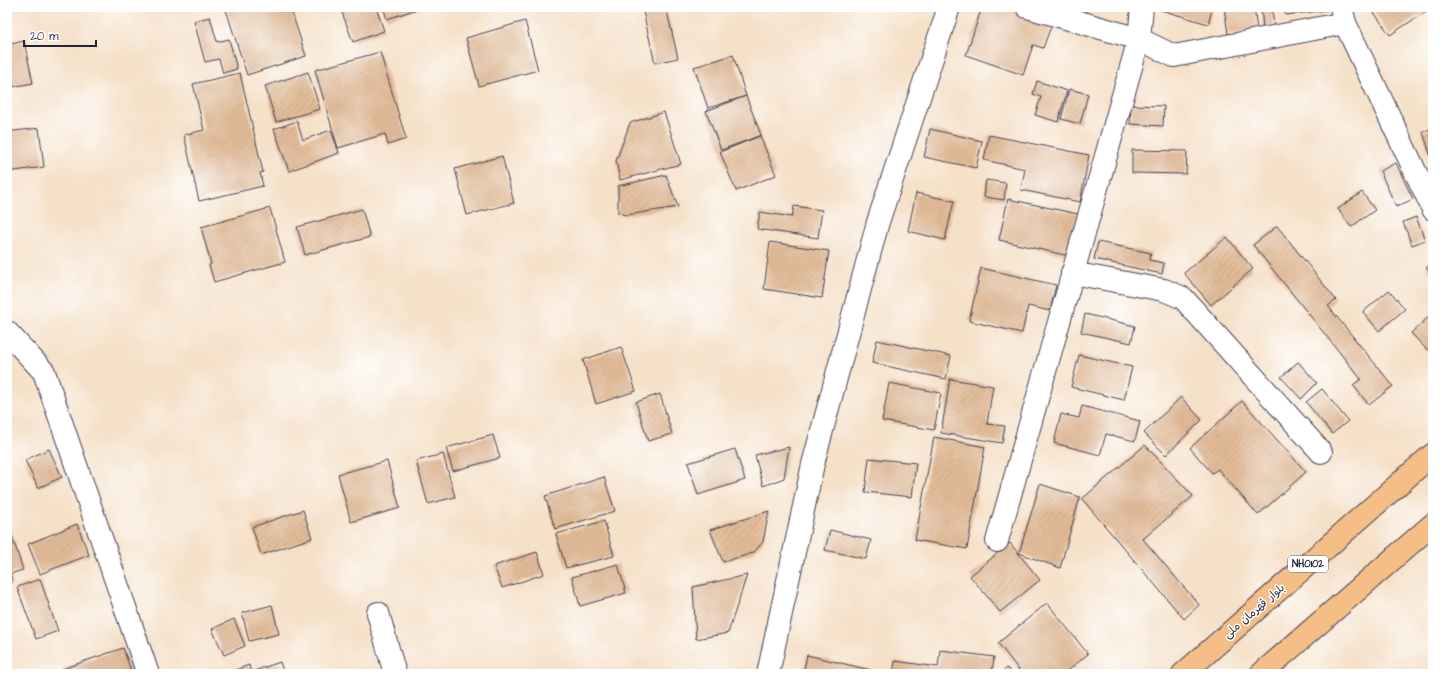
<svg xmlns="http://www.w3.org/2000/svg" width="1440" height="681" font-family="'Architects Daughter','Playpen Sans Arabic',sans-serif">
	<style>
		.building { fill: url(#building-hatch) }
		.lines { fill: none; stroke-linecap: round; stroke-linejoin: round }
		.minor-casing { stroke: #423e50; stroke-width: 24 }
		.highway-casing { stroke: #423e50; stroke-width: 24 }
		.minor { stroke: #fff; stroke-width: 22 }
		.highway { stroke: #f6be87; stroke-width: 22 }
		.labels { text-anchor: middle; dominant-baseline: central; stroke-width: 3; stroke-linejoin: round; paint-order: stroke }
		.shield { fill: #fff; stroke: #646476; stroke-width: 1 }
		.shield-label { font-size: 10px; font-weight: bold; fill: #22223b }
		.street-label { font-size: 11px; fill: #22223b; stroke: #fff }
	</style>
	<defs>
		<pattern id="building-hatch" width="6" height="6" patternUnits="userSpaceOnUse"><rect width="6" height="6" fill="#e2bb98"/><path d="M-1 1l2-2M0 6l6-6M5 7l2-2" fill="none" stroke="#c2a084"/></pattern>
	</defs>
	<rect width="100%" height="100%" fill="#fff"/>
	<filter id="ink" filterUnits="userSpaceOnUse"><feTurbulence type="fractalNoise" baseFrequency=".025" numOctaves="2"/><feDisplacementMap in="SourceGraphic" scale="8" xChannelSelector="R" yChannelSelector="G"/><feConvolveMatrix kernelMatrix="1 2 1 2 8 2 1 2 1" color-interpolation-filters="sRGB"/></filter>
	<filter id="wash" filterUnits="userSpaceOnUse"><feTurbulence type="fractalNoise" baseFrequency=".012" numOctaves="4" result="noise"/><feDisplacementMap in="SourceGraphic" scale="16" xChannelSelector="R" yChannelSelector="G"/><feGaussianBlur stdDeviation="0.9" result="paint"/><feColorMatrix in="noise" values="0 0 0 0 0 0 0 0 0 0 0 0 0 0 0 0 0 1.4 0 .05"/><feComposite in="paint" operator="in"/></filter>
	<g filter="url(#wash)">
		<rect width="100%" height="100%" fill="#f5e0c8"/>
		<g id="blocks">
			<g class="building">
				<path d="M225,7H290L306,56L247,75Z"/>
				<path d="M340,7H376L384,31L353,42Z"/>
				<path d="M383,7H423L387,19Z"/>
				<path d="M642,7H666L678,58L655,63Z"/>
				<path d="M982,7H1012L1053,21L1043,48L1033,45L1023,75L966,55Z"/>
				<path d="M1151,7H1213L1208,24Z"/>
				<path d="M1224,7H1254L1257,30L1228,34Z"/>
				<path d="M1261,7H1272L1274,27L1263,28Z"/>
				<path d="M1284,7H1328V10L1285,15Z"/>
				<path d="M1370,7H1426L1428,10L1390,35Z"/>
				<path d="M210,17L217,42L229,39L237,69L223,73L219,59L205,62L194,21Z"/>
				<path d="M525,21L538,70L479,86L466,38Z"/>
				<path d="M24,41L33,83L7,88V45Z"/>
				<path d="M380,52L406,139L388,145L385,134L338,148L315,70Z"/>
				<path d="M733,55L746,96L708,108L694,67Z"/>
				<path d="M308,72L320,109L276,122L265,86Z"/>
				<path d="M240,73L263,172L260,173L263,186L199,201L184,135L204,130L193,84Z"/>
				<path d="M1037,81L1067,91L1058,122L1035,115L1041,97L1033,94Z"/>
				<path d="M1069,89L1088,94L1080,124L1061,119Z"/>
				<path d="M746,96L761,135L721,150L706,111Z"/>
				<path d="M1131,105L1164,106L1163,126L1130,124Z"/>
				<path d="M664,112L681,164L620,180L616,161L630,123Z"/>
				<path d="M297,121L303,140L331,130L339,153L289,171L274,129Z"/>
				<path d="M39,128L44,167L7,172V132Z"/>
				<path d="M1433,128V164L1423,132Z"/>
				<path d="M930,129L982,141L976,168L924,157Z"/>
				<path d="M989,135L1089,155L1080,202L1021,190L1025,169L984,160Z"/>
				<path d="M760,136L776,175L736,191L720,152Z"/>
				<path d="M1132,150L1187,151L1186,174L1132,173Z"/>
				<path d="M502,156L514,203L467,215L455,169Z"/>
				<path d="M1396,163L1413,199L1396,207L1380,171Z"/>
				<path d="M666,175L678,207L626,215L618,213V186Z"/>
				<path d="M986,180L1006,183L1004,200L984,197Z"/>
				<path d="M1362,192L1375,210L1351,227L1338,209Z"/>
				<path d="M916,193L954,201L945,240L908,231Z"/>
				<path d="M1008,199L1078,214L1069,256L999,240Z"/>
				<path d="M794,206L822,210L818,238L757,229L760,212L792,217Z"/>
				<path d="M270,208L285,262L214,282L209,265L211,264L201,227Z"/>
				<path d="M362,209L370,237L305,255L297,227Z"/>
				<path d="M1416,217L1425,240L1412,245L1403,222Z"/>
				<path d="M1277,226L1336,300L1328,306L1393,386L1369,405L1353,385L1361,379L1253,245Z"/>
				<path d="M1227,237L1253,269L1211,305L1184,273Z"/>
				<path d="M770,242L829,251L822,298L764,289Z"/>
				<path d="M1098,242L1151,253L1149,260L1164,263L1162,274L1094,259Z"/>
				<path d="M1433,262V276L1426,268Z"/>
				<path d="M981,268L1056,285L1050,311L1028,306L1022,333L969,321Z"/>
				<path d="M1389,290L1405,309L1379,331L1363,312Z"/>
				<path d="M1433,313V344L1427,350L1411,333Z"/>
				<path d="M1085,314L1135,326L1131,343L1081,332Z"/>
				<path d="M877,340L951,356L946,379L872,363Z"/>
				<path d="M621,347L636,391L596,404L583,360Z"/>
				<path d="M1079,355L1132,367L1124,400L1071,387Z"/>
				<path d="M1298,362L1317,383L1301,399L1281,377Z"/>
				<path d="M950,379L993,386L987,424L1005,426L1002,443L941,433Z"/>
				<path d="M889,383L941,393L934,430L882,421Z"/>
				<path d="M1322,389L1348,421L1332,434L1306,402Z"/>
				<path d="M660,394L672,434L648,441L636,402Z"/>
				<path d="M1181,397L1202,420L1166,455L1144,433Z"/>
				<path d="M1242,401L1306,472L1258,515L1218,469L1212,473L1190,448Z"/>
				<path d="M1082,406L1140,421L1135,441L1106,434L1100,455L1054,443L1061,414L1079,418Z"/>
				<path d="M493,435L500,458L453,471L446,448Z"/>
				<path d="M934,437L985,447L967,549L915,540Z"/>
				<path d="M1145,445L1193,496L1143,539L1199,605L1184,619L1082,499Z"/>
				<path d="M789,447L784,478L763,486L755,455Z"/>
				<path d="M49,449L62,477L38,488L25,460Z"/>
				<path d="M735,449L745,480L698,495L688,463Z"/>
				<path d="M443,454L455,497L428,504L416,461Z"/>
				<path d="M869,458L916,463L912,497L865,492Z"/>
				<path d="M387,461L400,508L351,522L338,474Z"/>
				<path d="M604,477L615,511L555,529L545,496Z"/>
				<path d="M1040,484L1080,497L1060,568L1019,553Z"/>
				<path d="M303,510L312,538L261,555L252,527Z"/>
				<path d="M769,511L763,542L753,553L723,562L710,530Z"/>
				<path d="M7,520L23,570L10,574L13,582L7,584Z"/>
				<path d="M604,521L614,556L566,568L556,534Z"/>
				<path d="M77,524L89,555L40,574L28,544Z"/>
				<path d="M830,530L871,540L866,559L825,550Z"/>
				<path d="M1010,543L1040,580L1000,612L970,576Z"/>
				<path d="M537,552L544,574L502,588L494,566Z"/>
				<path d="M618,564L626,593L580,606L572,577Z"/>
				<path d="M747,575L728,633L696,639L693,587Z"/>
				<path d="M40,579L58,631L36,639L17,587Z"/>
				<path d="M1047,603L1088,654L1064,674H1022L998,643Z"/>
				<path d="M272,605L279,634L249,641L242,613Z"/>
				<path d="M234,619L245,646L224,655L212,629Z"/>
				<path d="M123,648L132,674H63L62,669Z"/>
				<path d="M940,650L994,657L992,674H893L895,661L938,667Z"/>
				<path d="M807,655L883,673V674H803Z"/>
				<path d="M280,662L284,674H224L249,665L251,672Z"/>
				<path d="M1007,668L1012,674H1000Z"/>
			</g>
		</g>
	</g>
	<g filter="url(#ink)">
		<use href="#blocks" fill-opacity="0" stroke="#423e50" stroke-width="1"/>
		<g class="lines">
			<defs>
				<g id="minor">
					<path d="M1027,7L1139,39L1174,56L1345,23"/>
					<path d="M1341,7L1345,23L1433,209"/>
					<path d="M1072,273L1164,290L1183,298L1321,452"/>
					<path d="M7,332L44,372L148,674"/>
					<path d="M997,541L1139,39L1142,7"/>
					<path d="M378,613L395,674"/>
					<path d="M768,674L813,464L878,222L949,7"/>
				</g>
				<g id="highway">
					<path d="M1183,674L1433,454"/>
					<path d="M1261,674L1433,524"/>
				</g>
			</defs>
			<use href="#minor" class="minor-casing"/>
			<use href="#highway" class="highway-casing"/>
			<use href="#minor" class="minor"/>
			<use href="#highway" class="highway"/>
		</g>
	</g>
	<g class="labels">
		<rect class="shield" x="1288" y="556" width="40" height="16" rx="3"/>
		<g class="shield-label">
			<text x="1308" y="564">NH0102</text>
		</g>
		<g class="street-label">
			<text transform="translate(1254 611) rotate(-41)">بلوار قهرمان ملی</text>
		</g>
	</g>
	<rect width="1440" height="681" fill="none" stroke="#fff" stroke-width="24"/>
	<path d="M24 40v6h72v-6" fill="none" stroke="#22223b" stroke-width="2"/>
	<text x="30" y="40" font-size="12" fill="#22223b" stroke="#ffffff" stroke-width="3" paint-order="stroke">20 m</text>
</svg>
